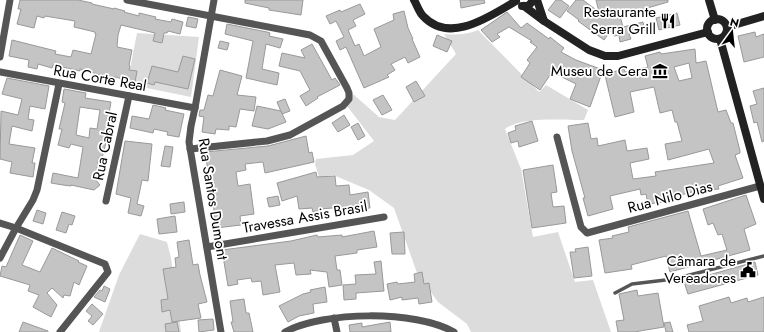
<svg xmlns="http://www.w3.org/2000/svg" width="764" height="332" font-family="Jost,sans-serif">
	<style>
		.green { fill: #dcdcdc }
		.building { fill: #c4c4c4; stroke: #999; fill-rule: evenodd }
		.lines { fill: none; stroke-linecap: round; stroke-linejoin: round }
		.lane { stroke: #555; stroke-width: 3.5 }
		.street { stroke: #555; stroke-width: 7 }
		.secondary { stroke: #222; stroke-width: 8 }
		.labels { text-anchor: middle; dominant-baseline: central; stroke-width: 3.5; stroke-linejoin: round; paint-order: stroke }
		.poi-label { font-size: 15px; fill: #000; stroke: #fff; text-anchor: end }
		.street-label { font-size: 15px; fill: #000; stroke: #fff }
	</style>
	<rect width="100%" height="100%" fill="#fff"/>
	<g class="green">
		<path d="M478,30L539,92L546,85L588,110L584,120C564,120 521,116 505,129L521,169L533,237L558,232L575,282L593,280L611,332H471L467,324L438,302L417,273L394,208L369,190L333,175L319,177L315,164L316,159L353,155L374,141L347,106L353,94L379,117L395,120L456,54L444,34C456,35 466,35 478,30Z"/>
		<path d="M137,33L199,37L191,97L127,84Z"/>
		<path d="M140,234L167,242L171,258L181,332H99L119,275Z"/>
	</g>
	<g class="building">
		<path d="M20,0H78L92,3V4L114,9V8L125,11L124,12L139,16V13L156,17L155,19L171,22L172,19L183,22L180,34L168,31L167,33H164L162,43L153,41L155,33L121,25L118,35L117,47L132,50L129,65L130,66L129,70L137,71L135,82L111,76L110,78L80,69V71L53,65L52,68L38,64L37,69L28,67L29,60L9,56L12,40L56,51L55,54L71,57L73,50L91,54L96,34H95V32L74,27L75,21L45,16L44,18L37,16L34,28L17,24L21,9H18Z"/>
		<path d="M245,0H303L301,15L269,10V8L245,3Z"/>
		<path d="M460,0H484L485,3L461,8Z"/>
		<path d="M556,0H561L569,6L560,18L548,10Z"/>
		<path d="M576,0H583L599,12L596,0H668V2L620,16L623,27L643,22L645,30L629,34L631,39L620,42L619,35L614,36L612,29L604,40L578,21L579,20L567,11Z"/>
		<path d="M360,4L365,14L353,20L356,26L348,30L355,46L359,44L364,56L381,47L374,29L394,20L393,14L404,11L408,28L413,39H412L420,57L408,63L405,57L391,64L395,70L387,75L389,77L364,88L346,47L340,50L336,41L344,37L336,21L330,24L326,16L340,10L341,12Z"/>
		<path d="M507,12L521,28L527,23L549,39L550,37L564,48L561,52L576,60L603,70L590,107L570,99L576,84L552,72L540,90L521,77L530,63L527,60L537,47L530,42L532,41L509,27L497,34L500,37L492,42L481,30Z"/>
		<path d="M677,13L680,25L659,30L656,18Z"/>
		<path d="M188,17L198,19L196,28L186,26Z"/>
		<path d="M227,24L267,32L270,33L269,36L283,39L280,48L266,44L262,69L279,73L277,85L246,78L253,41L225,34Z"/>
		<path d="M755,32L756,37L764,34V57L744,62L738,36Z"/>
		<path d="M437,35L452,41L447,52L433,46Z"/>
		<path d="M220,41L229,43L227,50L218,48Z"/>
		<path d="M312,44L332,80L335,78L340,85L317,97L318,98L306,106L300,96L310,90L300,71L279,66L282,53L305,58L301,50Z"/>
		<path d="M695,49L696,63L706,61L718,112L726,110L731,123H733L740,151V153L735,155L743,178L718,186L719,189L707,190V188L673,197L674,199L663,202L648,204L646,194L641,195L640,189L610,196L613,209L588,216L583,198H585L572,151L568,126L588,123L591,139L597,138L598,146L625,140L627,151L647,148L649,159L630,163L633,179L656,176L655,172L714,163L709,149L668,160L665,144L682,141L677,122H675L672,110L660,113L654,87L630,92L634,112L615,117L604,71L609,73L624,69L625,72L648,67L645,56L660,52L661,54ZM689,63L692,78L679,81L674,67Z"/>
		<path d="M183,56L195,59L188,89L155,82L154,85L147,83L152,66L178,72Z"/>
		<path d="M220,70L242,76L237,95L256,97L254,111L240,109L236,127L229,126V130L216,129L215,134L202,132L204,117L199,116L200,110H204L208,95L213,96Z"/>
		<path d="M7,78L49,86L45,109L30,106L28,119L34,120L32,131L12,126L9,144L35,148L32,163H35L33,177L10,173L12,162L0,159L1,111L18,115L22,99L2,94Z"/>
		<path d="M416,81L425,96L414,102L406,87Z"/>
		<path d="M764,88V141L762,142L757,122L754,123L750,106L757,104L753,91Z"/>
		<path d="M64,89L86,93L85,98L111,102L109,113L115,114L113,126H110L109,139H107L102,158L99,157L95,179L100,185L94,190L71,185V186L63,185L51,183L53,173L78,178L83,147L71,144L69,148L58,145L62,129H59L65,103L62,102ZM80,107L100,110L97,129L90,128L89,138L76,135Z"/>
		<path d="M383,95L392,110L382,115L373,100Z"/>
		<path d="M285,99L290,111L282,114L277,102Z"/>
		<path d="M153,105L166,108L165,110L184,114L179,137L167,135L168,132L154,129L153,133L130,128L132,116L149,119Z"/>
		<path d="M257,106L281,111L286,122L268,129L252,126Z"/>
		<path d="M344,115L350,125L338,132L332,123Z"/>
		<path d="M532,121L538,141L519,147L518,141L511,143L508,133L516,130L515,126Z"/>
		<path d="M358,123L365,136L358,140L351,127Z"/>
		<path d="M306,136L309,153L312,152L314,162L265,173L263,162L245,164L246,170L236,172L238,186L250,184L254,214L240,216L241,225L216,228L211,184H210L205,152L268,146Z"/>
		<path d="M125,141L152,144L148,181L142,180L137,204L144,206L141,216L128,213L131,198L116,194Z"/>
		<path d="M165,146L173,147L170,167L161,166Z"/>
		<path d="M553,165L557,192L551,193L553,207L564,206L566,223L532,228L523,170Z"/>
		<path d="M316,172L317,177L335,176L336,186L349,185L350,195L368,192L370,208L356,210V206L343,207L321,209V210L313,212L312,208L299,209L297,196L282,201L277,183Z"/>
		<path d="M746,195L756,224L744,229L750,250L670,272L666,256L631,265L632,269L605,273L599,240L613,238L612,236L629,232L628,227L688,211L701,256L727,250L722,234L718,235L713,223L708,225L703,209Z"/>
		<path d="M278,196L280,205L269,207L267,198Z"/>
		<path d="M184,202L185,212L171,214L170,204Z"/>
		<path d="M37,210L46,213L43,224L33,221Z"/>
		<path d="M62,212L75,216L72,225L69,224L66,233L56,230Z"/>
		<path d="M175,216L177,232L159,234L157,219Z"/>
		<path d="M374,231L377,247L357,250V253L335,256L337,270H340L342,285L329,287L327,272L310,270L311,274L296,275L294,263L275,265L280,292L263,295L261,281L252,282L251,278L237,280L238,284L228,286L222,250L291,241L317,235L318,237L342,235V237Z"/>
		<path d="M404,232L405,254H392L390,233Z"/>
		<path d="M20,235L33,241L22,265L40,272L52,248L79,261L78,262L87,266L79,285L74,282L70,296L64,295L63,298L52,288L47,293L57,305L51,317L33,307L39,295L28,291L30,285L0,276L2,266L6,267Z"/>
		<path d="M189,240L193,265L198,264L200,275L207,302L198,304L201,318L172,322L170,310L162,312L161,300L168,299L163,269L176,267L175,258L179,257L177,242Z"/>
		<path d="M588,247L592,276L574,278L570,252H576L575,249Z"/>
		<path d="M381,261L384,291L356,293V299L344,300L343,285L356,284L355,275L376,274L374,262Z"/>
		<path d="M755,262L758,275L688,294L684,282Z"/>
		<path d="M422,272L424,284L429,283L432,302L419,304L418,298L402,300V297L390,300L387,284L397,282L398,284L415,282L414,274Z"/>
		<path d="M104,286L110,289L105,302L94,297L100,290L102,291Z"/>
		<path d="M325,287L327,302L313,304L314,313L299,316L288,322L279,306L303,294L311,292L310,290Z"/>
		<path d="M637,290L638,296L658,293L664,327L634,332H618L616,321L624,320L619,294Z"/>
		<path d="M729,297L731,303L747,298L748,302L764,297V332H689L687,325L703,321L699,306Z"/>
		<path d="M244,299L246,313H249L253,332H234L231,322H233L230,301Z"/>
		<path d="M92,304L103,314L93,325L88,321L92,316L86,311Z"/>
		<path d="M213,319L214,330L199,332L198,320Z"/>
		<path d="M23,322L48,331V332H19Z"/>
		<path d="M177,322L179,332H166L165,324Z"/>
		<path d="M390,322L391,332H350L349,325L362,323V327Z"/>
		<path d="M670,322L673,332H666L664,323Z"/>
	</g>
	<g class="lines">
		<path class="lane" d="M615,293L632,284L674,279L764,256"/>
		<g class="street">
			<path d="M127,0L310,35L321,41L347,88L349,93V99L343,106L290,135L267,141L190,149"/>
			<path d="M214,0L195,108L191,126L189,142L221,332"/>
			<path d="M0,57L10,0"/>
			<path d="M0,72L195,108"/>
			<path d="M557,137L581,227L587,233L760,186"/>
			<path d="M106,201L129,96"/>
			<path d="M0,223L16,228L105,264L108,272L60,332"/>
			<path d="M207,247L384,217"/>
			<path d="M0,258L16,228L33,200L37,190L59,84"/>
			<path d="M334,318L337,332"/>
			<path d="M285,332C324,311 415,310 454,332"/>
		</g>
		<g class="secondary">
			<path d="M414,0C417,5 419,12 423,16C450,45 490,16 516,1"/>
			<path d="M537,0L544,21"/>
			<path d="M709,0L715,20"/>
			<path d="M522,6H528L534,0"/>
			<path d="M524,6L544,21L589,50L605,56H618L708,32"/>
			<circle cx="717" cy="29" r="10"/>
			<path d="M727,27L764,16"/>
			<path d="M720,39L764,199"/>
		</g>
	</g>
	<defs>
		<symbol id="restaurant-bare" viewBox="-9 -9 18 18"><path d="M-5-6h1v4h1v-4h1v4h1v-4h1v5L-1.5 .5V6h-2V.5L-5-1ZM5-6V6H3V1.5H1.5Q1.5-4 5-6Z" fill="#000" stroke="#fff" stroke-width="2.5" paint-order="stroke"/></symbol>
		<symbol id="museum-bare" viewBox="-9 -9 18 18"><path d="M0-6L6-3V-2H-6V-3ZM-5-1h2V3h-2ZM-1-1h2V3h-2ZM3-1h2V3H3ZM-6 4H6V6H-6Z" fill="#000" stroke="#fff" stroke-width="2.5" paint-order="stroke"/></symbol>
		<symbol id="civic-bare" viewBox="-9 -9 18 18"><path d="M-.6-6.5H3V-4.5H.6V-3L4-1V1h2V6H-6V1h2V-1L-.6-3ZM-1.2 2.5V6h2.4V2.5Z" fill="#000" stroke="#fff" stroke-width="2.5" paint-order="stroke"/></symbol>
	</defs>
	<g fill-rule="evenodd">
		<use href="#restaurant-bare" x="657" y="10" width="22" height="22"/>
		<use href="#museum-bare" x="649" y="60" width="22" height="22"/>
		<use href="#civic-bare" x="737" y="259" width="22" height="22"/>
	</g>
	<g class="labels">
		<g class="poi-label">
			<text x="656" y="12">Restaurante<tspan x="656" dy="17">Serra Grill</tspan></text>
			<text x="648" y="71">Museu de Cera</text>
			<text x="736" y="261">Câmara de<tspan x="736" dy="17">Vereadores</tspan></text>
		</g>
		<g class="street-label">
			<text transform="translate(100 78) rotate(10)">Rua Corte Real</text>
			<text transform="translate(105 146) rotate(-78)">Rua Cabral</text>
			<text transform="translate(670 197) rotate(-15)">Rua Nilo Dias</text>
			<text transform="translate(213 199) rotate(81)">Rua Santos Dumont</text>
			<text transform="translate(305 217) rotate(-10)">Travessa Assis Brasil</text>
		</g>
	</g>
	<g transform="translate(732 32) rotate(15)" stroke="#ffffff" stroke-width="3" paint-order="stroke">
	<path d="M0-3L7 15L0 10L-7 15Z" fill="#000000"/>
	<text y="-6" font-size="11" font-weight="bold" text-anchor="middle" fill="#000000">N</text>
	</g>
</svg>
